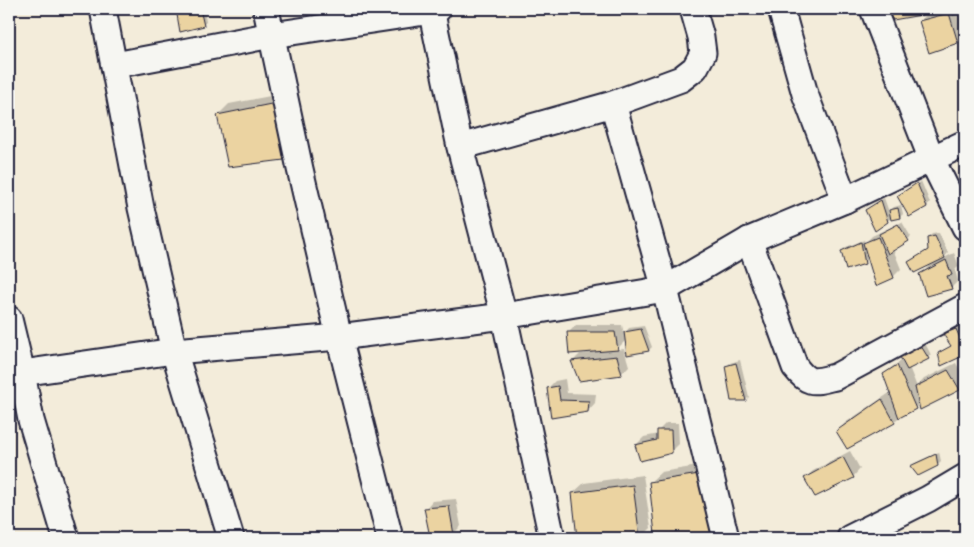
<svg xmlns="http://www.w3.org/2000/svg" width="974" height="547" font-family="Delius,sans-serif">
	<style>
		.shadow { fill: #0003 }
		.building { fill: #ebd3a1; stroke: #22223b }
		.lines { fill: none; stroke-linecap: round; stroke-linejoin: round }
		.minor-casing { stroke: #22223b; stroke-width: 29 }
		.minor { stroke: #f6f6f2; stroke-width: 25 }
	</style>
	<rect width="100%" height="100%" fill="#f3ecda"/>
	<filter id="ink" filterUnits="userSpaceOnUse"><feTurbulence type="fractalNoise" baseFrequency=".02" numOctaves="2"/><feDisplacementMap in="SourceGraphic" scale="10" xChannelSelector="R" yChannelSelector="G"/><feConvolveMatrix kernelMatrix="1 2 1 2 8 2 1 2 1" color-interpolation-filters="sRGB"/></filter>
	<g filter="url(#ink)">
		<g class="shadow">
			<path d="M177,9H204L206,22L203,25L181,30Z"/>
			<path d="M887,9H931L927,13L893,19Z"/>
			<path d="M946,9H965L958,12L962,27L965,24V36V35L957,42L920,21L928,13Z"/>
			<path d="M286,93L294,148L283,158L218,115L229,104Z"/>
			<path d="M965,168V179L963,180L960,173Z"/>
			<path d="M921,181L930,203L926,206L899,196Z"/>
			<path d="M884,198L889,212L894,207L901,205L903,214L900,217H892L887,221L867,210Z"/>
			<path d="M902,222L911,237L893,249L901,269L893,277L869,258L864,263L842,251L846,247L864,240L865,243L872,236Z"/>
			<path d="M939,233L948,253L944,258L954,253L959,266L955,270L958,281L951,288L920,275L931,264L910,262L930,249L928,238L932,234Z"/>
			<path d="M576,325H622L624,334L629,328L644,326L652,347L649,350L628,353L626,340L616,350L624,349L629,366L622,373L580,379L572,362L580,354L589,353V351L569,332Z"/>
			<path d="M960,326L965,339V353L942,365L957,344L945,334L948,331Z"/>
			<path d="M925,343L931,355L928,358L909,367L917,387L924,379L956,363L965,379V383L959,389L920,403L915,408L900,416L894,422L847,447L838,431L845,423L891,392L884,374L892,367L903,360L901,357L905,353Z"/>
			<path d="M740,360L749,397L746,400L727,366L730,363Z"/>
			<path d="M565,379L567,393L596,394L595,403L588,411L552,416L548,388L555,381Z"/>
			<path d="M666,423H678L679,444L671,452L636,445L644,437L659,434V430Z"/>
			<path d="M850,451L860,469L853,477L805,478L813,471Z"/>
			<path d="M939,452L941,461L938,464L912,466L915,463Z"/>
			<path d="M710,464L721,521L711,532L650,482L661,472Z"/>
			<path d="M643,475L651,528L641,538H579L573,493L584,483Z"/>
			<path d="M456,499L461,526L454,533L431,536L425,509L432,501Z"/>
		</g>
		<g class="building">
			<path d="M176,9H200L204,26L180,32Z"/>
			<path d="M886,9H926L927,14L893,20Z"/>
			<path d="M950,9H965V11L953,15Z"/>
			<path d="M949,13L958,43L929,53L919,21Z"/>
			<path d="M276,103L284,160L228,167L217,115Z"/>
			<path d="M917,183L927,207L909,217L897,196Z"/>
			<path d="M881,200L888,222L875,231L865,210Z"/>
			<path d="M898,208L900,218L891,220L889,210Z"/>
			<path d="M898,224L909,241L888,254L879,234Z"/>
			<path d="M935,236L945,258L914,273L908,262L928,250L927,238Z"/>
			<path d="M878,237L894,278L876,286L863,243Z"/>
			<path d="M861,242L865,264L846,270L841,251Z"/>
			<path d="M946,260L952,275L947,276L952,289L926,296L919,274Z"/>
			<path d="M641,329L649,351L627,355L624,332Z"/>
			<path d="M956,329L965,350V355L941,366L938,353L951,346L943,334Z"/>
			<path d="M567,332H615L618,350L569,354Z"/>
			<path d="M921,346L929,359L907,370L900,357Z"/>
			<path d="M617,356L622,375L579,381L571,361Z"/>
			<path d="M736,363L746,401H731L725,366Z"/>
			<path d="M897,365L916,409L899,418L883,374Z"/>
			<path d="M948,370L960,390L920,410L915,387Z"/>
			<path d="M558,386L560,400L589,401L588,412L551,418L547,388Z"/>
			<path d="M882,399L895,423L847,449L836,431Z"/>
			<path d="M657,430H671L672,453L640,461L635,445L657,440Z"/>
			<path d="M936,454L938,466L918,476L910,466Z"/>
			<path d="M843,457L854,478L815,497L804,478Z"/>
			<path d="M699,474L711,533L655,534L649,482Z"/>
			<path d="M633,485L640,538H577L572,493Z"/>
			<path d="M449,506L454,535L430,537L424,508Z"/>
		</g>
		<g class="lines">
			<defs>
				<g id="minor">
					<path d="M103,9L141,208L174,351L231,538"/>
					<path d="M266,9L300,169L339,337L390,538"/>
					<path d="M431,9L460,147L504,316L552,538"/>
					<path d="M781,9L805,94L845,200"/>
					<path d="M873,9L932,160L965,227"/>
					<path d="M115,65L272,35L432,11L438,9"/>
					<path d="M613,104L665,289L726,538"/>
					<path d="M460,147L613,104L681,79L695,68L703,53L701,37L693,9"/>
					<path d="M749,240L795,367C809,385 813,382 835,377L965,307"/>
					<path d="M9,319L22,373L31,420L66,538"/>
					<path d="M22,373L174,351L339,337L504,316L665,289L749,240L845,200L965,143"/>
					<path d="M850,538L928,499L965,477"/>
				</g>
			</defs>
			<use href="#minor" class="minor-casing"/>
			<use href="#minor" class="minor"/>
		</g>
	</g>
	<rect width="974" height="547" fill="none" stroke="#f6f6f2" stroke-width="30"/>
	<rect x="15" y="15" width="944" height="517" fill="none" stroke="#22223b" stroke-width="2" filter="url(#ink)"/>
</svg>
